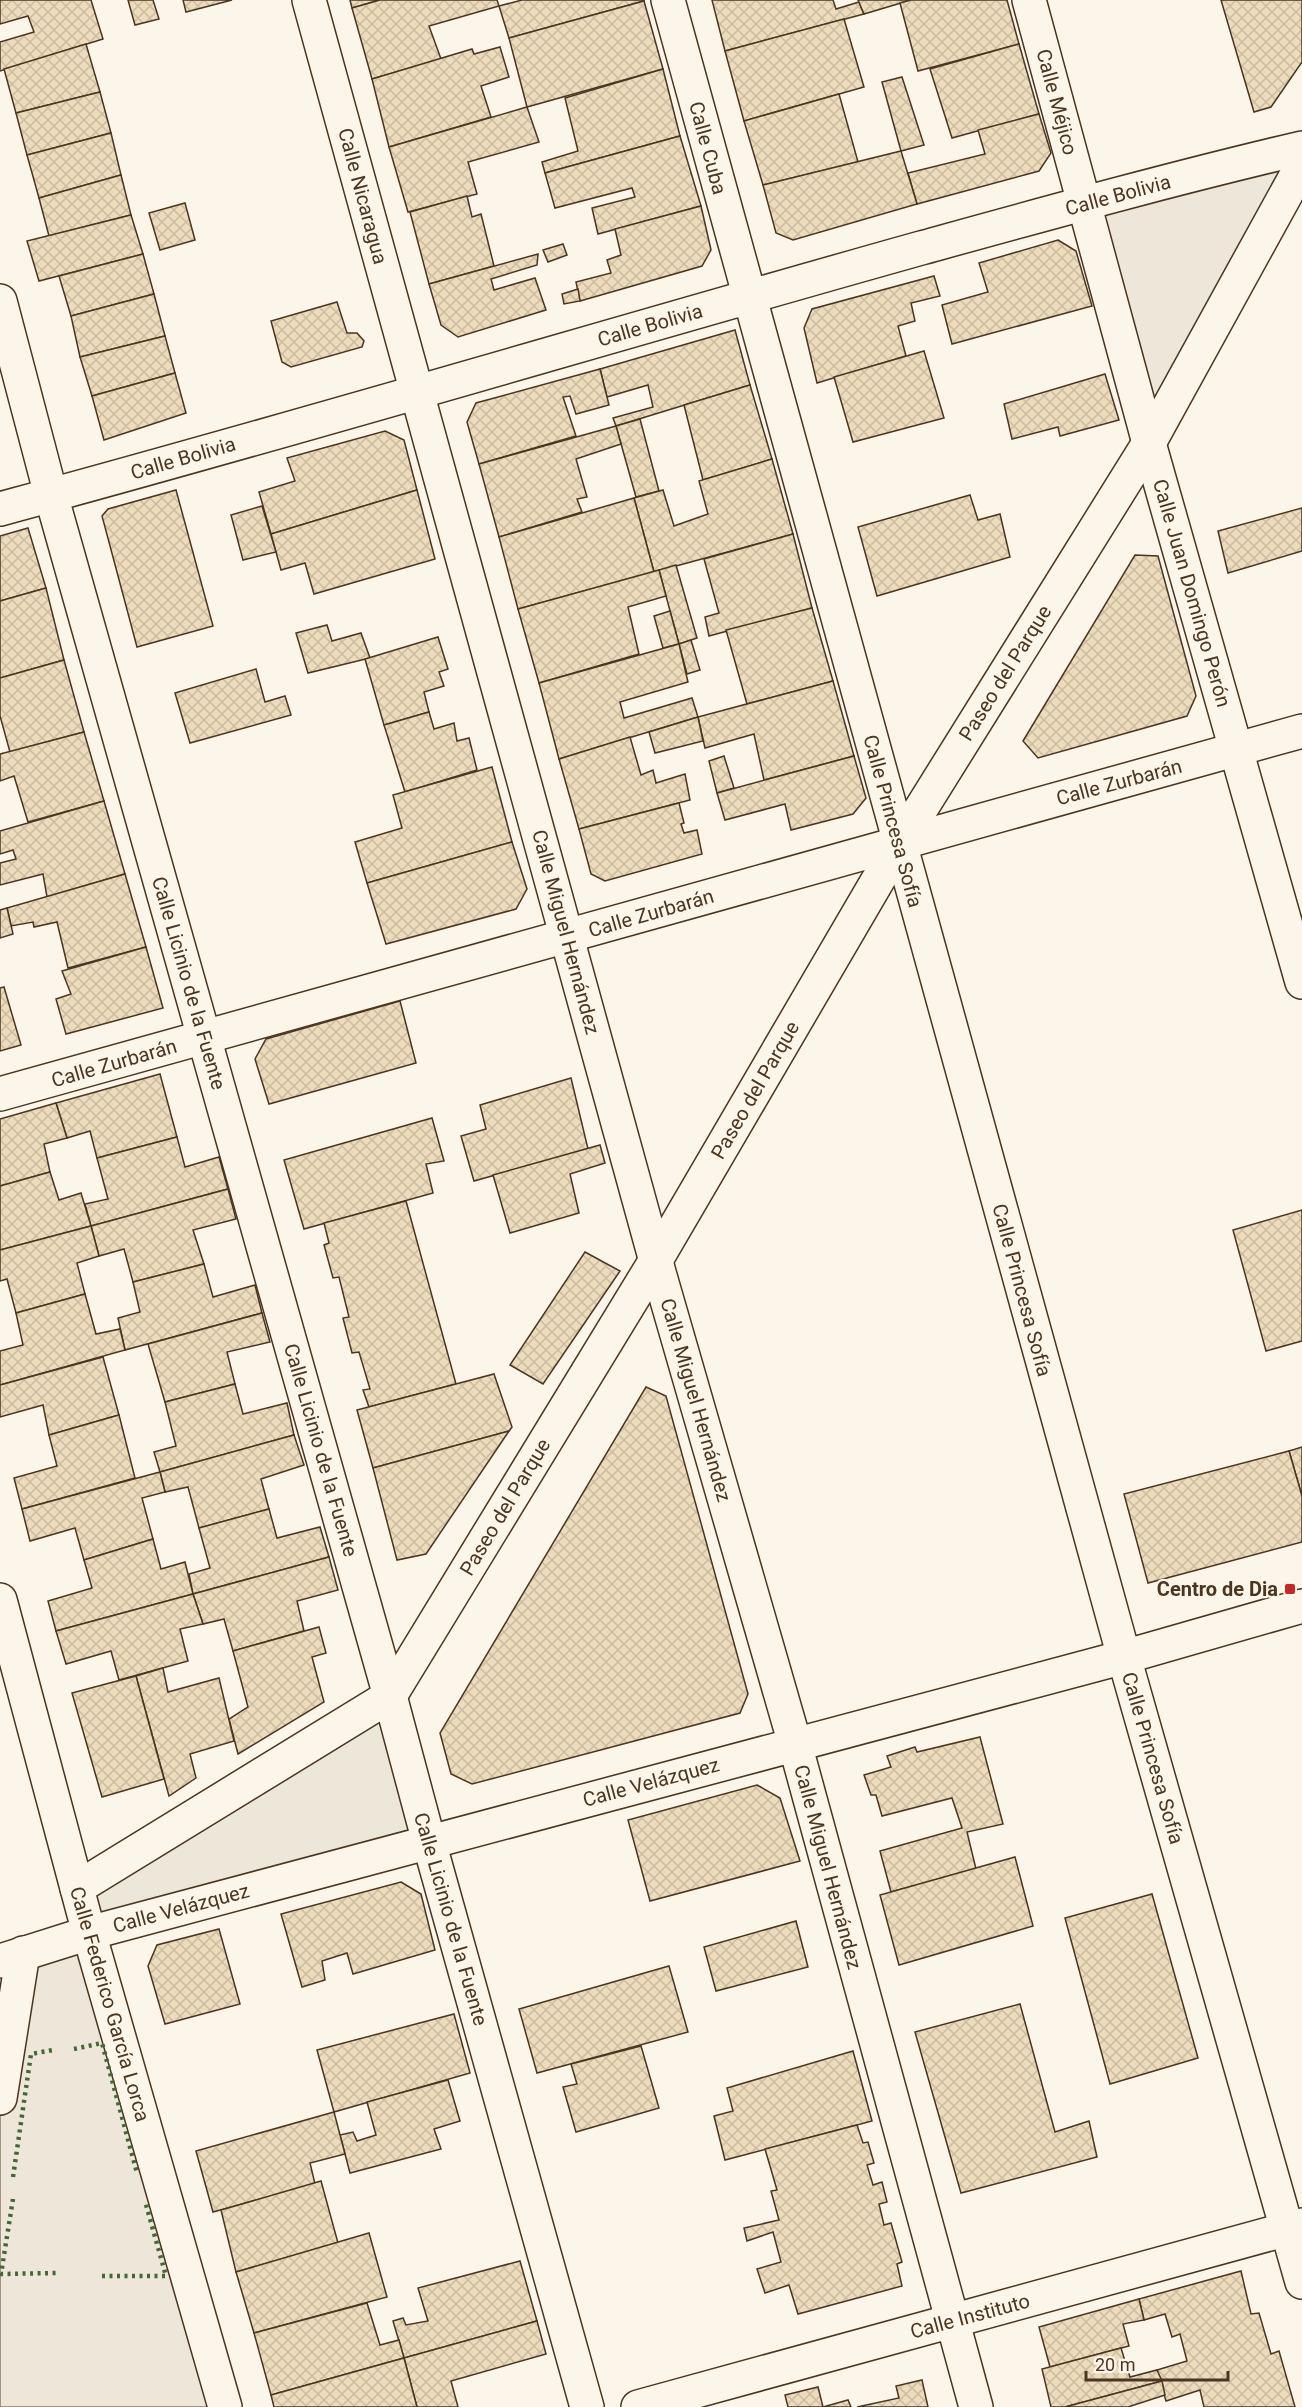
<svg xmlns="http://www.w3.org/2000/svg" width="1302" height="2407" font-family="Roboto,sans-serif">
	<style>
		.park { fill: #ede6d9; stroke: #887966; stroke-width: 1.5 }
		.parking { fill: #ede7d9; stroke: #887966; stroke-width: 1.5 }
		.building { fill: url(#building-cross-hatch); stroke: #4a3520; stroke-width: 1.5 }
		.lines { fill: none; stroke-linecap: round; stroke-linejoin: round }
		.street-casing { stroke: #4a3520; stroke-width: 36 }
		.street { stroke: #fbf6e9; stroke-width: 33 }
		.hedge { stroke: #436837; stroke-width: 4.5; stroke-dasharray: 3 4.5; stroke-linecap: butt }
		.poi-dot { fill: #c62828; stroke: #fbf6e9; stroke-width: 2 }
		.labels { text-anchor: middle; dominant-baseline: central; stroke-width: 4.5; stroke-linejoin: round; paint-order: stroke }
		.street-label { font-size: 20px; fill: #4a3520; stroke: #fbf6e9 }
		.poi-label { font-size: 20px; font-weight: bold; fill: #4a3520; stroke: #fbf6e9; text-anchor: end }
	</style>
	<defs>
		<pattern id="building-cross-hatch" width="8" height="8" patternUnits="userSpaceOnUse" patternTransform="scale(1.5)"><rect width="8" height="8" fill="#ecdcbc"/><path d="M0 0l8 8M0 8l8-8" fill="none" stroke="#ccbda1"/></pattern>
	</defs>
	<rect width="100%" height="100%" fill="#fbf6e9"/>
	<g class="park">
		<path d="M1302,148L1149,443L1084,203Z"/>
		<path d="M89,1933L225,2407H0V2098L23,1953Z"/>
	</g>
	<path class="parking" d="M390,1696L429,1842L89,1933L82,1902Z"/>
	<g class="building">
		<path d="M0,0H91L103,39L0,71V42L34,32L28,16L0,24Z"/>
		<path d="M128,0H153L159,19L135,25Z"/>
		<path d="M183,0H232L186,12Z"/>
		<path d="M350,0H380L352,8Z"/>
		<path d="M380,0H497L499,6L429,26L441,59L372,79L352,8Z"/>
		<path d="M522,0H644V1L509,38L499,6Z"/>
		<path d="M712,0H833L836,9L859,2L864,14L725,51Z"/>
		<path d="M858,0H911L864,14Z"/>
		<path d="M911,0H1007L1019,44L918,71L900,3Z"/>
		<path d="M1221,0H1302V62L1271,107L1254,112Z"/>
		<path d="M644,1L663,69L527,107L509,38Z"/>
		<path d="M844,19L864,87L744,121L725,51Z"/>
		<path d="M86,44L100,92L16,113L4,69Z"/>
		<path d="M1019,44L1039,114L952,138L930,69Z"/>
		<path d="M500,47L509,77L481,86L491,117L389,147L372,79L472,49L474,54Z"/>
		<path d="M663,69L680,136L545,173L542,162L578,151L565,98Z"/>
		<path d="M902,77L924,145L901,151L882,82Z"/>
		<path d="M100,92L111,133L27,155L16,113Z"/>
		<path d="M839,94L858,162L763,185L744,121Z"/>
		<path d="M527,107L539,142L468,162L477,194L408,212L389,147Z"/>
		<path d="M1039,114L1051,153L1039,171L917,204L908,173L985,154L978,130Z"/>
		<path d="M111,133L121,175L39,198L27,155Z"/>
		<path d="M680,136L701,206L598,234L592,208L635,197L632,188L555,208L545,173Z"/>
		<path d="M901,151L917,204L793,240L776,233L763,185Z"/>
		<path d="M121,175L131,215L49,236L39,198Z"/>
		<path d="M467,196L472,217L481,214L494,266L429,284L410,212Z"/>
		<path d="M185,203L195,240L160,250L149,213Z"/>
		<path d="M701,206L711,250L702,266L580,301L576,282L611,273L607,260L621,255L615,229Z"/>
		<path d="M131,215L143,254L39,281L27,241Z"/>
		<path d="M1058,240L1076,251L1092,306L952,344L942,305L988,292L979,263Z"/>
		<path d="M563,244L567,255L548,262L543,250Z"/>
		<path d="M143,254L154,294L71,316L59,276Z"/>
		<path d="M538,254L537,265L491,279L494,290L535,278L546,310L458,337L441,325L429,284Z"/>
		<path d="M934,276L940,296L911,303L915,321L898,326L906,356L817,383L804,328L812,309Z"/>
		<path d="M578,289L580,301L564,304L562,294Z"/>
		<path d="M154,294L165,336L80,357L71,316Z"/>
		<path d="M337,302L347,333H357L364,341L362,347L291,367L282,362L271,321Z"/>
		<path d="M735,330L750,385L616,426L613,418L653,407L648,385L607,397L600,369Z"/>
		<path d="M165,336L175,373L92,396L80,357Z"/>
		<path d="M924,351L944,418L853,442L834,377Z"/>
		<path d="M600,369L609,405L576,414L570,396L563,397L576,436L479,464L467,422L476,403Z"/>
		<path d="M175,373L186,413L104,440L92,396Z"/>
		<path d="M1105,374L1119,420L1060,436L1058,427L1012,439L1004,404Z"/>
		<path d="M750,385L772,459L703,480L684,405Z"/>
		<path d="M640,419L659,491L636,497L616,426Z"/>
		<path d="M616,426L621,444L576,459L587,497L577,499L582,512L499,537L479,464Z"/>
		<path d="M385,431L404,440L417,490L271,534L259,492L295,481L287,458Z"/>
		<path d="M772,459L793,534L654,572L634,498L663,490L674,526L708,514L699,481Z"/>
		<path d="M176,490L213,626L137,647L102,516L108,509Z"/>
		<path d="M417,490L435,559L314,594L305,563L281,570L271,534Z"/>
		<path d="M970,495L978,520L1000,514L1010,557L877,596L858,527Z"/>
		<path d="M634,498L654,572L518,609L499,537Z"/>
		<path d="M262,506L276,552L243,560L231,515Z"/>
		<path d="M1302,508V551L1228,573L1218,531Z"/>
		<path d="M28,528L46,588L0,601V536Z"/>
		<path d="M793,534L812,608L709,636L705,617L719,613L704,559Z"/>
		<path d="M1135,555L1158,556L1196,696L1187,716L1038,758L1023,741Z"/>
		<path d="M676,565L697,638L679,644L659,570Z"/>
		<path d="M659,570L666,596L628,607L639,654L539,683L518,609Z"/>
		<path d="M46,588L64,660L0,678V601Z"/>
		<path d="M812,608L833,681L747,704L726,630Z"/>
		<path d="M670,611L679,644L663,648L654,616Z"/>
		<path d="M327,625L332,641L361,633L370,658L308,673L296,633Z"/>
		<path d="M438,637L448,669L439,672L444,686L424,692L429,712L384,725L365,659Z"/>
		<path d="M691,640L700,670L687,674L679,644Z"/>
		<path d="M679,644L688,682L620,702L624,718L692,698L698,717L559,759L539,683Z"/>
		<path d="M64,660L84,732L10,752L0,716V678Z"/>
		<path d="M256,669L265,702L285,696L291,715L190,743L175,693Z"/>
		<path d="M833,681L854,756L764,780L754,734L705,748L698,717Z"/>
		<path d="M429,712L434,729L454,723L457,741L469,738L477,770L405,792L384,725Z"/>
		<path d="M698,717L703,741L655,753L649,732Z"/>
		<path d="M84,732L104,801L28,822L14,776L0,781V754Z"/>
		<path d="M630,737L641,775L653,770L656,783L685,774L690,800L579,829L559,759Z"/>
		<path d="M724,756L734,788L717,793L709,761Z"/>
		<path d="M854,756L866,798L853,814L791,830L785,804L725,820L717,793Z"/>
		<path d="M492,767L512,842L367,883L355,842L402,828L393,795Z"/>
		<path d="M104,801L125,874L47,897L43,874L0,885V863L16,859L13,850L0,854V831Z"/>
		<path d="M679,803L684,823L681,824L684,833L697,830L702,854L605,881L591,874L579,829Z"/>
		<path d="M512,842L527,889L516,909L386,944L367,883Z"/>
		<path d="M125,874L146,947L68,968L57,922L34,927L33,922L11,926L7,908Z"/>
		<path d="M7,908L13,934L0,938V910Z"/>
		<path d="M146,947L163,1008L66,1034L56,999L71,994L62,971Z"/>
		<path d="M4,987L21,1045L0,1051V988Z"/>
		<path d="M400,1001L416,1063L269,1104L255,1059L266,1039Z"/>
		<path d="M160,1074L177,1137L97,1158L90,1131L67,1138L56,1103Z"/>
		<path d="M571,1078L588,1149L474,1181L461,1136L486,1129L480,1105Z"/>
		<path d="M56,1103L67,1138L44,1144L50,1172L0,1186V1119Z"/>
		<path d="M432,1118L444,1161L426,1164L433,1193L304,1229L284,1160Z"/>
		<path d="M177,1137L185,1167L219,1157L228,1189L91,1226L85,1204L108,1199L97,1158Z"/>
		<path d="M600,1145L605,1163L570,1174L579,1213L510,1233L493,1175Z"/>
		<path d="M50,1172L59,1200L81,1193L91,1226L0,1250V1186Z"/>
		<path d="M228,1189L236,1219L193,1230L204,1264L133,1282L124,1249L99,1256L91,1226Z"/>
		<path d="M406,1201L456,1384L369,1407L363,1390L370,1389L359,1352L352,1353L343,1318L349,1317L339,1277L333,1278L324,1245L329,1243L324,1223Z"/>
		<path d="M1302,1210V1341L1266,1351L1233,1230Z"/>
		<path d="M91,1226L99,1256L77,1263L85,1294L16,1313L7,1279L0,1281V1250Z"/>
		<path d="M585,1252L620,1271L543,1384L510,1365Z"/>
		<path d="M204,1264L213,1297L255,1285L262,1313L125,1350L118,1318L140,1312L133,1282Z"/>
		<path d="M85,1294L96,1334L120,1329L125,1350L0,1385V1351L23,1345L16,1313Z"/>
		<path d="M262,1313L270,1342L227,1352L235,1384L165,1402L148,1344Z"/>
		<path d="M103,1357L119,1415L49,1435L43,1405L0,1417V1385Z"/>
		<path d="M494,1374L512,1427L509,1431L373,1468L357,1410Z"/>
		<path d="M235,1384L243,1414L287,1403L294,1435L160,1472L154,1452L176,1446L165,1402Z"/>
		<path d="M646,1387L666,1396L748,1694L740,1713L472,1784L451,1774L440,1733Z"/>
		<path d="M119,1415L135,1478L22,1509L14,1478L57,1466L49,1435Z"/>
		<path d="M509,1431L426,1554L397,1560L373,1468Z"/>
		<path d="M294,1435L304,1465L261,1479L269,1509L199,1528L188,1487L165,1492L160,1472Z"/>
		<path d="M1302,1447V1496L1289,1451Z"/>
		<path d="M1289,1451L1302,1496V1542L1148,1583L1124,1494Z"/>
		<path d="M160,1472L165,1492L142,1498L153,1539L84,1560L75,1528L30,1541L22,1509Z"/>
		<path d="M269,1509L277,1538L320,1527L329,1557L193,1594L189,1574L210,1568L199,1528Z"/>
		<path d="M153,1539L161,1569L185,1562L193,1594L56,1631L48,1601L92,1588L84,1560Z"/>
		<path d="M329,1557L338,1590L297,1601L304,1631L233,1651L224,1619L203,1624L193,1594Z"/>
		<path d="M193,1594L203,1624L180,1629L188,1661L119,1680L111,1651L66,1664L56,1631Z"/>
		<path d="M319,1627L326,1653L312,1657L324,1702L238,1754L229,1719L248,1707L233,1651Z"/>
		<path d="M163,1668L168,1692L219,1678L234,1741L190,1754L196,1778L169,1796L136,1676Z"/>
		<path d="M136,1676L164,1779L102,1797L72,1693Z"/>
		<path d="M980,1737L1003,1824L967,1832L976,1869L891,1892L880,1851L962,1828L952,1798L882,1816L876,1795H871L864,1775L891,1767L887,1756L915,1747L917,1752Z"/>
		<path d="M757,1785L780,1798L800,1861L650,1901L628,1820Z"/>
		<path d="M1015,1857L1033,1926L899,1965L880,1895Z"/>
		<path d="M401,1882L421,1894L435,1950L353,1974L347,1953L322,1961L325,1980L302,1987L281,1914Z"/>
		<path d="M1152,1894L1198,2058L1110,2084L1065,1918Z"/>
		<path d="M796,1921L808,1967L716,1991L704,1947Z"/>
		<path d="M219,1929L240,2004L165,2024L148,1966L157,1945Z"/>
		<path d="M669,1966L688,2032L537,2073L519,2009Z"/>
		<path d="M1020,2004L1055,2132L1089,2121L1097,2157L961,2193L915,2032Z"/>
		<path d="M454,2014L470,2073L334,2112L317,2050Z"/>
		<path d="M641,2046L659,2108L576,2132L563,2087L577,2084L571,2064Z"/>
		<path d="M853,2051L872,2121L725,2160L714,2116L733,2111L727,2088Z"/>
		<path d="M448,2080L460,2121L434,2129L441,2149L350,2173L340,2135L353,2132L357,2141L376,2135L367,2102Z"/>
		<path d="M334,2112L345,2154L310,2163L315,2184L213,2212L196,2151Z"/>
		<path d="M857,2125L863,2143L868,2142L874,2163L867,2165L873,2185L882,2182L887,2202L879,2204L884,2225L891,2223L902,2262L897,2264L902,2286L798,2314L789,2285L765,2293L757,2269L781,2262L773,2232L747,2241L744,2228L779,2220L771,2191L777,2190L765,2149Z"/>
		<path d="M321,2181L338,2243L236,2272L221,2210Z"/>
		<path d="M369,2233L387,2297L254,2333L236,2272Z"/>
		<path d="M520,2261L537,2321L404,2358L393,2321L403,2318L406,2325L428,2321L418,2288Z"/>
		<path d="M1241,2271L1251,2314L1259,2313L1271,2354L1279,2351L1295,2407H1204L1200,2390L1166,2401L1157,2370L1187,2361L1180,2334L1172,2337L1165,2314L1144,2320L1139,2299Z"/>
		<path d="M1139,2299L1144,2320L1123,2324L1129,2346L1050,2367L1039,2327Z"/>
		<path d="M367,2303L380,2345L399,2340L404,2358L271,2395L254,2333Z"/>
		<path d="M537,2321L546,2354L451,2381L458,2407H417L404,2358Z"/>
		<path d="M1121,2348L1130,2377L1157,2370L1162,2381L1065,2407H1051L1042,2369Z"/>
		<path d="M404,2358L417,2407H274L271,2395Z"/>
		<path d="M922,2380L928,2407H857L899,2398L896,2386Z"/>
		<path d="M1162,2381L1165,2395L1128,2407H1065Z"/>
		<path d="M818,2387L823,2407L848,2400L851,2407H788L785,2395Z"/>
	</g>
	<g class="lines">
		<defs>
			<g id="street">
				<path d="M309,0L660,1276L795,1744L976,2407"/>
				<path d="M668,0L1124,1657L1302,2282"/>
				<path d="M1029,0L1149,443L1302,982"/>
				<path d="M0,301L51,495L390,1696L429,1842L587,2407"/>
				<path d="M0,509C308,426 614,334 921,248C1048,213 1174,178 1302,148"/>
				<path d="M0,1094L1302,731"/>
				<path d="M0,1600L89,1933L225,2407"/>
				<path d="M77,1888L390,1696L656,1260L899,844L1149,443L1302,165"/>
				<path d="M0,1961L89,1933L1124,1657L1302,1606"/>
				<path d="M0,2098L23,1953"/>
				<path d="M638,2407L1302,2225"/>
			</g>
		</defs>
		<use href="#street" class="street-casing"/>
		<use href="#street" class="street"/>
		<g class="hedge">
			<path d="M74,2049L102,2043L137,2173"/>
			<path d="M13,2177L31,2054L53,2050"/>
			<path d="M13,2199L1,2274L58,2273"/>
			<path d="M102,2276H166L145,2201"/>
		</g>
	</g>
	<rect class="poi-dot" x="1284" y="1583" width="12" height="12" rx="3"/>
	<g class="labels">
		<g class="street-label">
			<text transform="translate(1057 102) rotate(75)">Calle Méjico</text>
			<text transform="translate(708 148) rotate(75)">Calle Cuba</text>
			<text transform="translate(1118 195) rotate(-15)">Calle Bolivia</text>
			<text transform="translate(363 196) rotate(75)">Calle Nicaragua</text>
			<text transform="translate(650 325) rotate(-16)">Calle Bolivia</text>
			<text transform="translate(183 458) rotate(-16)">Calle Bolivia</text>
			<text transform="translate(1192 593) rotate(74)">Calle Juan Domingo Perón</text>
			<text transform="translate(1005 673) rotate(-58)">Paseo del Parque</text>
			<text transform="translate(1119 782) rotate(-15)">Calle Zurbarán</text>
			<text transform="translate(893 821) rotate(75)">Calle Princesa Sofía</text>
			<text transform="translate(651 913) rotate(-16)">Calle Zurbarán</text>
			<text transform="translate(566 932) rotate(75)">Calle Miguel Hernández</text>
			<text transform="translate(189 983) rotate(74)">Calle Licinio de la Fuente</text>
			<text transform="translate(114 1063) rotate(-16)">Calle Zurbarán</text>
			<text transform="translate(755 1090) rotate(-60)">Paseo del Parque</text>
			<text transform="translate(1022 1290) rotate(75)">Calle Princesa Sofía</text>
			<text transform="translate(696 1400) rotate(74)">Calle Miguel Hernández</text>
			<text transform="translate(321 1450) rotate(74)">Calle Licinio de la Fuente</text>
			<text transform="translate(505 1507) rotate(-59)">Paseo del Parque</text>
			<text transform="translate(1153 1758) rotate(74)">Calle Princesa Sofía</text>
			<text transform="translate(651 1782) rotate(-15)">Calle Velázquez</text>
			<text transform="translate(828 1867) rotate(75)">Calle Miguel Hernández</text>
			<text transform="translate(181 1908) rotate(-15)">Calle Velázquez</text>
			<text transform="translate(451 1919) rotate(74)">Calle Licinio de la Fuente</text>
			<text transform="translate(110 2004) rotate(74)">Calle Federico García Lorca</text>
			<text transform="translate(970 2316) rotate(-15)">Calle Instituto</text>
		</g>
		<g class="poi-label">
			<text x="1278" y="1589">Centro de Dia</text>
		</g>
	</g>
	<path d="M1086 2371v9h142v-9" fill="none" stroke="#4a3520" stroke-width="3"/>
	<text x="1095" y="2371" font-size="18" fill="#4a3520" stroke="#fbf6e9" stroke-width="4.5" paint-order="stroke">20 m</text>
</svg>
